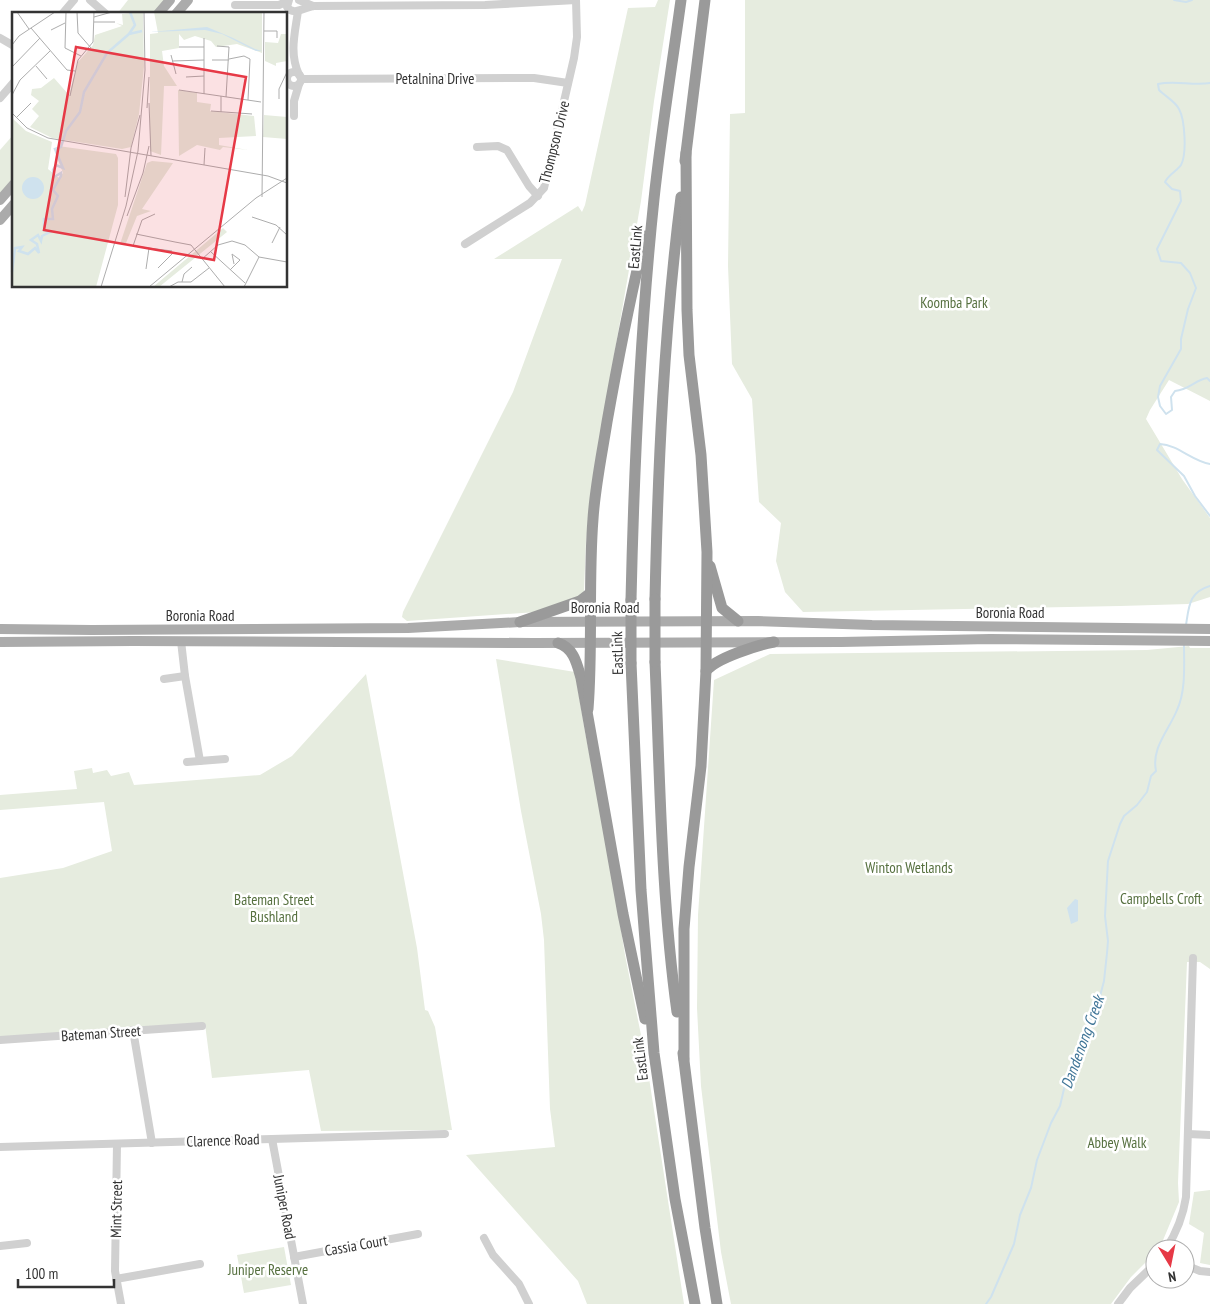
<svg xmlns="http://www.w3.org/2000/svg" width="1210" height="1304" font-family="'PT Sans Narrow',sans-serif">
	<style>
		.green { fill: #e6ecdf }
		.water { fill: #cfe2ee }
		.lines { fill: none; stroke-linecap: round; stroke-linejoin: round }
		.stream { stroke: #cfe2ee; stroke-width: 2 }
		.minor { stroke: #d0d0d0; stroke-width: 8 }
		.major { stroke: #ababab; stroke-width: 10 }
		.highway { stroke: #9a9a9a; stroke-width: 11 }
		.highway-bridge { stroke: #9a9a9a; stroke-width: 11 }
		.labels { text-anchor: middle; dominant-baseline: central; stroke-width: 5; stroke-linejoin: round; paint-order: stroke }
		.street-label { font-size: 15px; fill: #333; stroke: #fff }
		.park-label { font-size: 15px; fill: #56703f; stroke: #fff }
		.water-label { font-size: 16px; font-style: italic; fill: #3f7597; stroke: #fff }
		.inset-river { fill: none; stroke: #cfe2ee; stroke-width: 2.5 }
		.inset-road { fill: none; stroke: #adadad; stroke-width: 1 }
		.view { fill: #e63946; fill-opacity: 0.15; stroke: #e63946; stroke-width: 2.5 }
		.inset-edge { fill: none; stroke: #333; stroke-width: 2.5 }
	</style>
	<rect width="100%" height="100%" fill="#fff"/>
	<g class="green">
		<path d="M128,0H169L157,14H117Z"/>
		<path d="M658,0H670L654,101L641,201L595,465L586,541L584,591L578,598L537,612L407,621L402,617L403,612L513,392L562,259H494L578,206L582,212L585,205L628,8L655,7Z"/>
		<path d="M745,0H1210V401L1169,380L1150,410L1146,419L1182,479L1210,518V597L1188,604L1120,606L803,612L785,592L776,561L781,523L759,502L752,399L732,364L728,266L730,114L745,113Z"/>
		<path d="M14,134V184L0,200V150Z"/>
		<path d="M1189,646L1190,648H1210V969L1200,962H1187L1178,1183L1179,1202L1161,1245L1158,1249H1155V1253L1131,1277L1111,1304H731L721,1252L701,1086L697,1008L698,915L714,680L770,654L1147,650Z"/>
		<path d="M496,659L575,672L585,732L608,847L625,955L647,1065L684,1304H587L578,1281L466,1155L555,1147L550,1109L544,940L541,914L521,811Z"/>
		<path d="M366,674L417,948L425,1010L428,1011L435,1027L452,1130L321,1131L309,1070L212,1078L205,1024L0,1038V878L63,868L112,851L104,802L0,810V795L77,789L74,771L92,768L93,773L107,770L111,776L129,772L134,785L260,775L292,756Z"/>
		<path d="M1210,1190V1265L1200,1263L1204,1233L1189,1224L1194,1192Z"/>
		<path d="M284,1247L291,1285L244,1293L237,1255Z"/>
	</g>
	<path class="water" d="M1075,899L1078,900V921L1071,924L1067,908Z"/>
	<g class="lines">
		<g class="stream">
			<path d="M1174,0L1186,2L1192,0"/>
			<path d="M1210,83C1193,86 1175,80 1158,84L1159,90C1166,97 1175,101 1179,109C1185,120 1187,154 1181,165C1177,171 1169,174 1165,182L1172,189L1180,191L1181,201L1157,249L1161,261L1181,263L1190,273L1196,288L1188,309L1181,339V349L1160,386L1158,397L1160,406L1166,414L1172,410L1171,397L1175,391C1189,390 1195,380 1207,378L1210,381"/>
			<path d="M1210,464C1192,461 1178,445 1160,444L1157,450L1184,476L1195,496L1210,516"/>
			<path d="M1186,625C1189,606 1189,592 1210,586"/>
			<path d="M986,1304L991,1297L1014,1244L1020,1215L1031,1188L1037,1160L1051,1123L1060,1106L1067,1076L1099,1000L1104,981L1107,953L1108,941L1105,916L1108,861L1120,824L1124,816L1137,805L1147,792L1151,776L1156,771C1151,748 1169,730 1177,710C1186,691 1184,665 1184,645"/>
		</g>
		<g class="minor">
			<path d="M90,0L106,14"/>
			<path d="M289,0L287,7C293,16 304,8 313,6L485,5L576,0L577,37L574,58L544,188L530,203L465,244"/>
			<path d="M299,0L313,6"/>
			<path d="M235,5H279L288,1"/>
			<path d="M298,11C295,33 289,53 299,75"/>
			<path d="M62,14L74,0"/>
			<path d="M0,38L14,46"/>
			<circle cx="294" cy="79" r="7"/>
			<path d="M301,79L534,78L568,83"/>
			<path d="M0,98L14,82"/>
			<path d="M294,116V101L299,84"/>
			<path d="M477,147L498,146L507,150L529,186L538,196"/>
			<path d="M181,641L185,676L200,761"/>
			<path d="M164,679L185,676"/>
			<path d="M187,762L225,759"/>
			<path d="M133,1030L152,1143"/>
			<path d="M0,1040L202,1026"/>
			<path d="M1188,1134L1210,1135"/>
			<path d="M272,1139L303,1304"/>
			<path d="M117,1144L115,1271L121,1304"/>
			<path d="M0,1147L445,1134"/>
			<path d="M484,1238L493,1255L519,1284L529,1304"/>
			<path d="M0,1246L27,1243"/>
			<path d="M1166,1249C1177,1232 1183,1217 1186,1197L1193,958"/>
			<path d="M294,1257L418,1234"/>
			<path d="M1185,1265L1200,1271L1210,1272"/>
			<path d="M116,1279L200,1264"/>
			<path d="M1118,1304L1130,1288L1155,1264"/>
		</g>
		<g class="major">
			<path d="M158,14L170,0"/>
			<path d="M176,14L188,0"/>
			<path d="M0,200L14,184"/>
			<path d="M0,220L14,204"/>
			<path d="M0,629L92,630L408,628L520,622L758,621L872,625L1210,629"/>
			<path d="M0,642L133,641L533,643L841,642L990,639L1210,641"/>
		</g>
		<g class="highway">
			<path d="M685,161L705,0"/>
			<path d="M710,566L722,608L738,621"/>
			<path d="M655,599C658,464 664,331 681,197"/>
			<path d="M631,600C634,466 640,332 654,199C661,133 672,66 681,0"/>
			<path d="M520,622L580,601L589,594"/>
			<path d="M558,643C574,648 577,664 581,678L623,914L645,1019"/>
			<path d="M655,662C660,779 661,896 677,1012"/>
			<path d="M631,663L641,890L654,1053L675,1199L695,1304"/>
			<path d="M706,671C716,658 758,645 774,642"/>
			<path d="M588,709C593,646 588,582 593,519C595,487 602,454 607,422C618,360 630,298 645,236"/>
			<path d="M683,1053L705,1228L717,1304"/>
			<path d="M684,1059V929L689,867L701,766L706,671L707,552L701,455L689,355L687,310L686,153"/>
		</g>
		<g class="highway-bridge">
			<path d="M655,599V662"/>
			<path d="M631,600V663"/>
		</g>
	</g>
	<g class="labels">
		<g class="street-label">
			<text x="435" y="78">Petalnina Drive</text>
			<text transform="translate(554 142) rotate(-76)">Thompson Drive</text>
			<text transform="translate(635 247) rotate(-85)">EastLink</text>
			<text x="605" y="607">Boronia Road</text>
			<text x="1010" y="612">Boronia Road</text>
			<text x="200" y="615">Boronia Road</text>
			<text transform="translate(617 653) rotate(-91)">EastLink</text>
			<text transform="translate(101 1033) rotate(-4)">Bateman Street</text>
			<text transform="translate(640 1059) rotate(-97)">EastLink</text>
			<text transform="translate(223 1140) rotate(-2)">Clarence Road</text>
			<text transform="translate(285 1207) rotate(79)">Juniper Road</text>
			<text transform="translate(116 1209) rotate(-89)">Mint Street</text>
			<text transform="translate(356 1245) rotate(-10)">Cassia Court</text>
		</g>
		<g class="park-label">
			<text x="954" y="302">Koomba Park</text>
			<text x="909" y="867">Winton Wetlands</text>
			<text x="1161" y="898">Campbells Croft</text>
			<text x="274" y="899">Bateman Street<tspan x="274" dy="17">Bushland</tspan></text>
			<text x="1117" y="1142">Abbey Walk</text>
			<text x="268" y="1269">Juniper Reserve</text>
		</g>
		<g class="water-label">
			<text transform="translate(1082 1042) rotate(-70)">Dandenong Creek</text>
		</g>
	</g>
	<g transform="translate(12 12)">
		<rect width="275" height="275" fill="#fff"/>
		<path d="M131,0L132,55L127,102L119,135L110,137L40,126L18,115L27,104L20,97L27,89L19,83L20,77L29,76L42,66L57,83L66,50L81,33L83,23L110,14L104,11L111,13L110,2ZM142,0H250V41L225,32L204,35L199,29L183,24L172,28L167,22V36L150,39L152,54L165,74H152L149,143L138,139V22L146,21ZM269,22H275V49L264,51V54L253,49V30L266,31ZM166,78L185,81V90L199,92L198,99L242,104L244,124L207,126V133L236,138L211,135L208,138L185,133L167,144ZM252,103L275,105V127L251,125ZM0,106L14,119L40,130L36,157L47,166L51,161L43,140L46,134L104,142L106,146V193L84,275H0ZM140,149L161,151L130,197L139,199L125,204L114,231L108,232L135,151ZM211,216L215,220L147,275H141Z" fill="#e6ecdf"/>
		<path d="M195,15L221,26L243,37L250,39H244L210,22L193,18L138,20ZM10 176a11 11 0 1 1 22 0a11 11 0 1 1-22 0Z" fill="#cfe2ee"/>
		<path class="inset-river" d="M117,22L123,13L118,0M0,260L3,236L10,235L7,239L16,242L23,236L27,241L25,232L19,228L26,223L29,229L30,224L38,220L32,218V207H41L40,197L46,184L41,178L49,164V161L42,165L41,158L44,153L51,156L43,137L49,135L54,119L68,100L72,80L95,41L117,22L130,19"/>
		<path class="inset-road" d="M5,0L17,17M54,0L53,36L69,44M65,0L66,21L79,36M82,5L100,0M82,10H103M19,16L55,58L63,59M39,18L53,11M252,19H265V26M192,26V82M0,33L7,24L43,0M205,34L217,35L214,85M167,35H192M159,43L164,62M217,47L232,44L238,47L236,88M200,48H217M160,49L192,48M24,54L35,67M0,55L28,26M174,65L192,64M167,78L249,90M0,83L8,68L38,39M58,84L66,48L81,30L82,0M267,87V77L275,60M137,91L139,144M135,96L137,65M199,99L240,102M209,100V84M0,101L15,116L36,126L256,164L275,171M4,106L19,91M192,153L193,136M113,185L119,136L128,103M250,185L252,0M143,202L130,208L121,234L160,239M115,204L131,161L137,134M240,205L264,213L275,223M124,222L163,230M163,230L179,233L213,275M260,231L268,215M199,240L233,271M190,247L206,233L220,229L233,233L247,245M146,256L161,241M134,257L137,236M218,258L228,248L220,242L222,252M170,270L172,262L180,255M89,275L114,194L126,139L133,58L132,0M137,275L244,186L275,166M157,275L166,270H179L197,256M232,275L247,245L275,250"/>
		<path class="view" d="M64,35L234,65L202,248L32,218Z"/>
		<rect width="275" height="275" class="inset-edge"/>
	</g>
	<g transform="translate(1170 1264) rotate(170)"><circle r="24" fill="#ffffff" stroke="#adadad"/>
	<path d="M0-4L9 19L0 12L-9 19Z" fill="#e63946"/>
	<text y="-8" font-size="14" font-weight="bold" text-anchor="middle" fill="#333333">N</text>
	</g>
	<path d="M18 1279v8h96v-8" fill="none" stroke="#333333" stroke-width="2.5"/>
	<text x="25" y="1279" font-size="15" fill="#333333" stroke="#ffffff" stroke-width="4" paint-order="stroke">100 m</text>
</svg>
